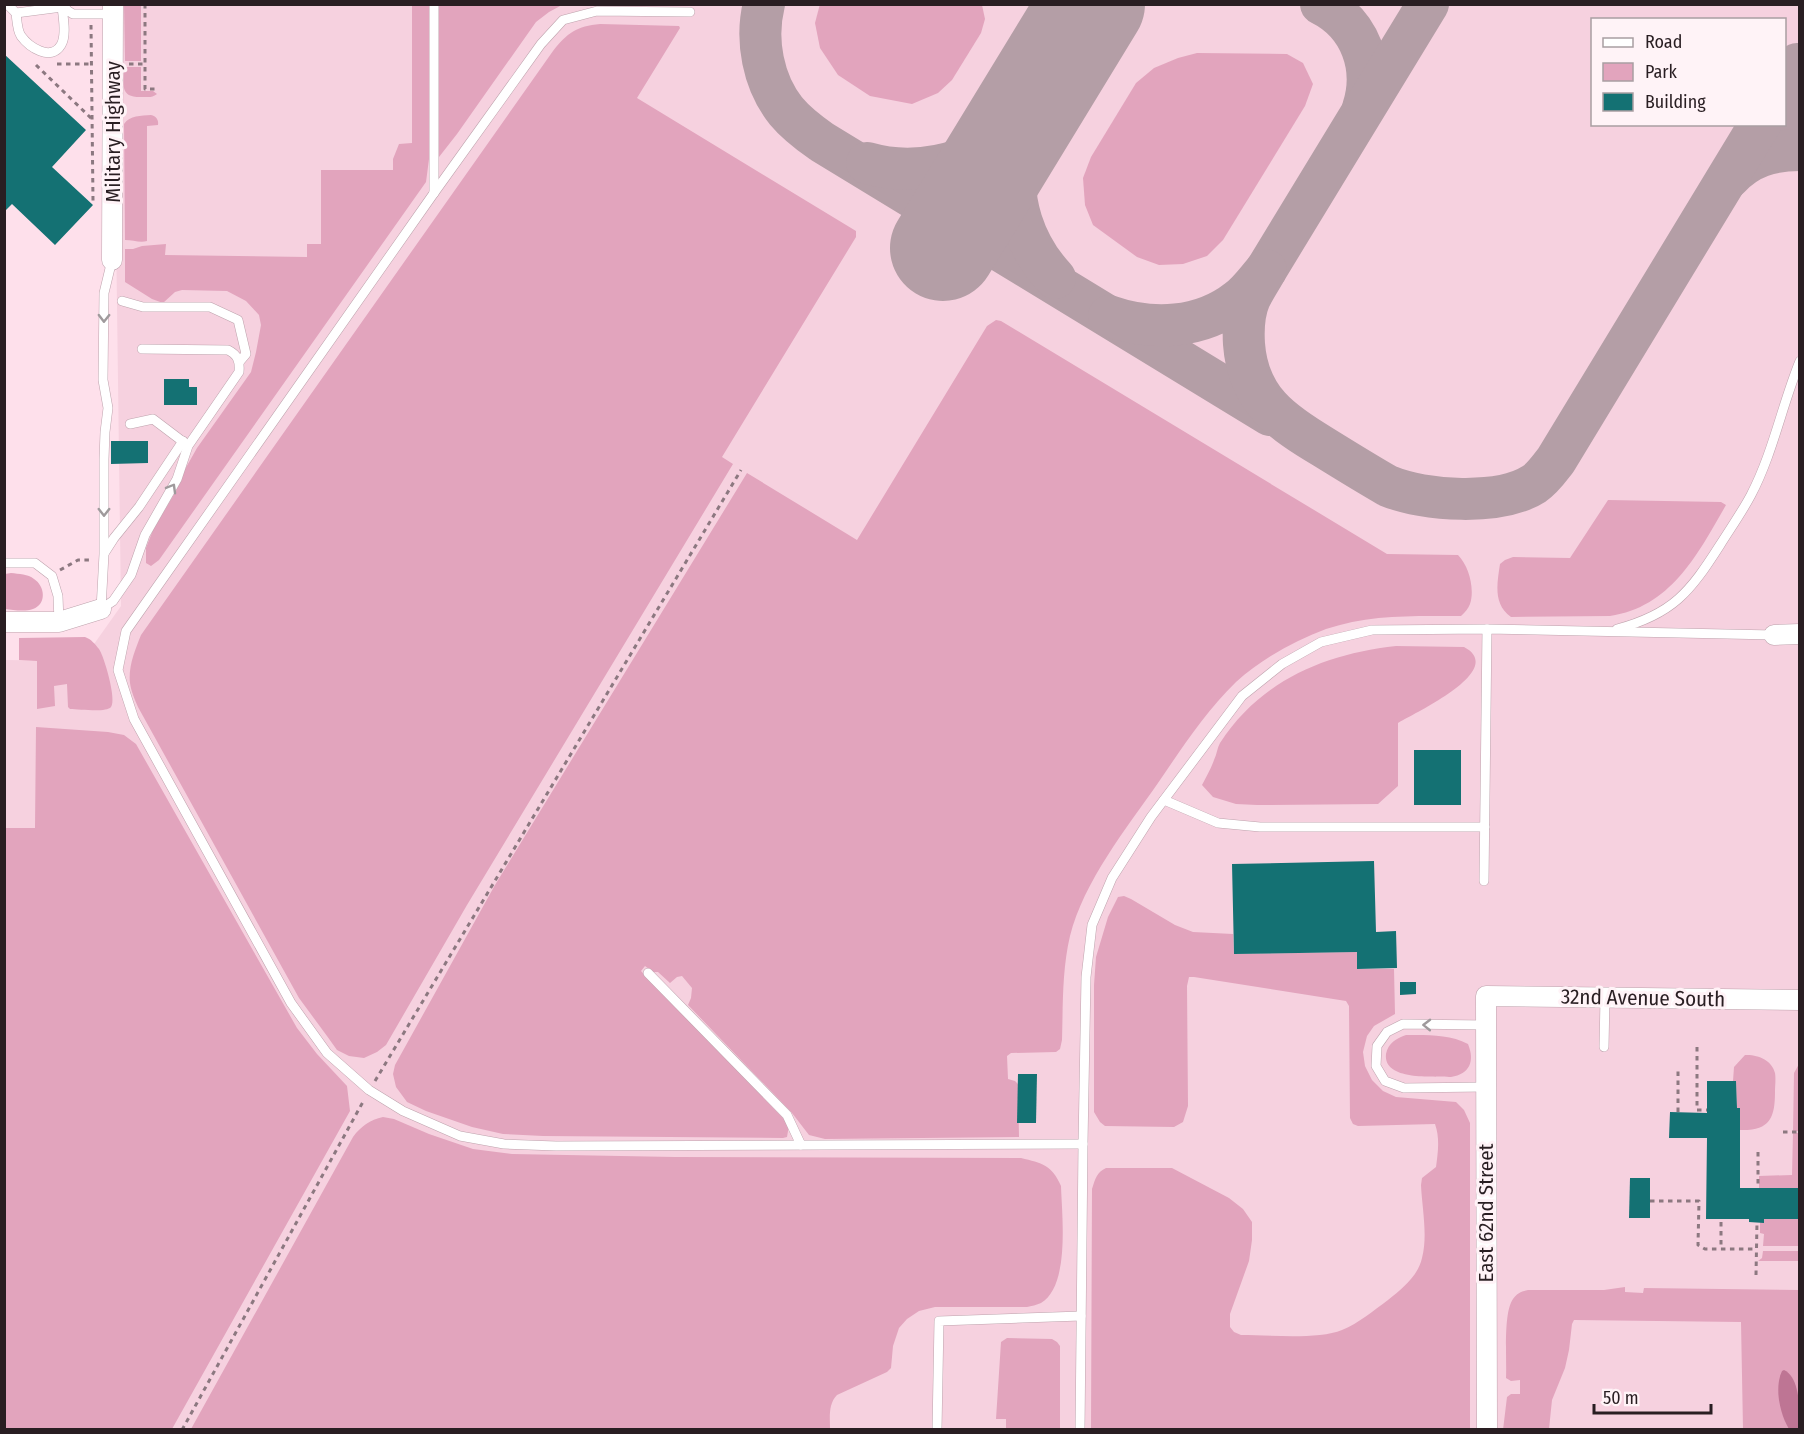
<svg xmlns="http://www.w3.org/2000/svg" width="1804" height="1434" font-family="'Fira Sans Condensed',sans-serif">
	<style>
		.built { fill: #f6d1df; fill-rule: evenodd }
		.green { fill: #e2a4bd }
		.water { fill: #be7594 }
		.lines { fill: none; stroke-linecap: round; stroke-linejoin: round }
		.taxiway { stroke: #b49ea6; stroke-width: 42 }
		.runway { stroke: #b49ea6; stroke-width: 106 }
		.building { fill: #147173 }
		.lane-casing { stroke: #bea3ad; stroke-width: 10 }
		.street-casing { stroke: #bea3ad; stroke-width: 21 }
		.path { stroke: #8c7880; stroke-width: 3; stroke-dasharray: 4.5 4.5; stroke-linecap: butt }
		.lane { stroke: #fff; stroke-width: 9 }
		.street { stroke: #fff; stroke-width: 20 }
		.oneway { stroke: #9f9a9c }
		.labels { text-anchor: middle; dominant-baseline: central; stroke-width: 6; stroke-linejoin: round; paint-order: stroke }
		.street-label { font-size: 21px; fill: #291e22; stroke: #fff3f7 }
	</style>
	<rect width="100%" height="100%" fill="#fee0eb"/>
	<path class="built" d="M113,5H1799V1429L5,1430V660L82,661L121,606ZM1592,20H1784V124H1592Z"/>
	<g class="green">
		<path d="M820,4L982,5L985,19L981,33L952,80L938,93L912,104L870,96L838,75L820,48L815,23Z"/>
		<path d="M124,5H141V61H125Z"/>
		<path d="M412,5H429V159L426,182L159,560L151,566L146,563V548L153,530L176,491L184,471L197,448L251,372L256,352L261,325L259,315L246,301L227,291L182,290L175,292L163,303L152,299L125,282V249H133L142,246L166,244L165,255L307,257V244H321V170H393V159L399,144L412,143Z"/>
		<path d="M437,5H562L549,12L536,22L457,134L439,157L436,151Z"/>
		<path d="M600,24L679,26L680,28L637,98L856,231V237L722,457L733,464L467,905L386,1045L377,1052L364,1058L349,1056L337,1050L327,1036L299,998L138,707C135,700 131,691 130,683C128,667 135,650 141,635L553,51C567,33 577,26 600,24Z"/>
		<path d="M1197,53L1287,54L1303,63L1313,84L1305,106L1223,240L1207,256L1183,264L1159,265L1137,257L1093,225L1085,205L1083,178L1091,157L1136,83L1154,68L1178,58Z"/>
		<path d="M124,67H141V91H153L157,94C152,98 149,97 143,97C119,98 124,86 124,67Z"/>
		<path d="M151,115C156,116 159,120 158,125L147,126V241C140,243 133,240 125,240L124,124C130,115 141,116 151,115Z"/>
		<path d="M996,320L1001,321L1387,554L1458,555C1469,566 1475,589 1470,604C1468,609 1465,612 1461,616C1415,616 1370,614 1326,629C1294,641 1261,659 1236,682C1205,712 1182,748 1158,783C1126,829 1084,881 1070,936C1062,970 1063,1006 1062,1040L1060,1049L1056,1052L1011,1053L1007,1056L1008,1079L1015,1081L1018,1084L1019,1137L825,1139L809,1135L792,1113L688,1005L691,998L692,988L682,976L677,977L670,983L658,972H653L645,966L641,971L784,1119L789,1125L787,1137L783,1138L543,1136L503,1134L472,1127L426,1111L407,1102L396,1087L393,1074L395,1065L495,885L747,473L857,540L987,326Z"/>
		<path d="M1608,500L1721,502L1726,505C1698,554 1671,607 1610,616L1511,617C1493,604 1497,584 1500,564L1505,560L1513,557L1570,558Z"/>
		<path d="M11,573C19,574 28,574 34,579C45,586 47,604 33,609C25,612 13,610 5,609V574Z"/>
		<path d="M85,637C91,639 95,644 99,649C104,656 117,700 111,707C106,713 79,709 70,709L68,707L67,684L54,686L55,706L37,709V661L19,660V638Z"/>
		<path d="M1396,646L1464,647C1508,670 1414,713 1398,723V786L1378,804L1257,805L1236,804L1213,797L1202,785C1206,777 1211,769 1214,760C1217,754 1217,748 1220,743C1261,680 1325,654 1396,646Z"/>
		<path d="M36,727L108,732L124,735L136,744L297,1028L317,1054L347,1086L350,1111L172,1429H5L4,828H35Z"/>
		<path d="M1124,896L1131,899L1175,925L1193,932L1233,934L1234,954L1357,952V969H1394L1395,1014L1374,1026L1367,1036L1363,1052L1365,1066L1372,1080L1383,1091L1396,1097L1456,1102L1464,1110L1470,1123V1429L1091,1430L1092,1189C1095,1179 1097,1172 1106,1168H1172L1229,1198L1243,1209L1252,1222V1240L1249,1261L1230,1314V1327L1234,1332L1241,1335C1268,1335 1318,1340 1342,1330C1359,1323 1373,1311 1388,1300C1402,1289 1418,1276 1422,1258C1428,1235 1422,1208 1421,1185L1422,1178L1436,1167C1438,1152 1440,1138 1435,1124L1358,1126L1353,1124L1350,1118L1349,1006L1346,1001L1194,977H1189L1187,986L1188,1106L1183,1122L1174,1127L1105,1126L1100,1122L1094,1112V985L1096,957L1108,917L1118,897Z"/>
		<path d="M1406,1035C1427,1035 1449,1034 1468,1044C1475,1061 1470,1074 1451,1077C1433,1076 1383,1081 1386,1054C1388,1043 1397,1038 1406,1035Z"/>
		<path d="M1745,1055C1757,1054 1772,1060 1775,1073C1776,1079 1775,1087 1775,1092C1775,1119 1769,1131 1740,1130V1108H1737L1736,1081H1733L1734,1067Z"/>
		<path d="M1799,1064V1131H1793L1794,1073Z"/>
		<path d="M383,1117L394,1119L429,1134L473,1149L512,1154L675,1157L1021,1158C1042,1163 1052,1165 1061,1186C1062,1216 1070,1286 1041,1303C1037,1305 1031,1306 1027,1307H935L919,1311L907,1319L899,1328L893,1346L891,1368L887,1372L837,1395C828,1404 830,1418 830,1429H191L353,1137C361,1126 370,1120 383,1117Z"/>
		<path d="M1793,1133H1799V1188H1759V1176L1792,1175Z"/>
		<path d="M1764,1219H1799V1246H1763L1764,1234L1760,1233V1222Z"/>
		<path d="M1763,1251H1799V1261H1758L1762,1258Z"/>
		<path d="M1625,1287V1292L1643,1293L1644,1288L1799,1290V1429H1743L1741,1322L1574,1320L1572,1324L1569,1350L1565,1368L1552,1400L1549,1429L1503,1430L1507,1397L1511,1394H1520V1380L1511,1381L1506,1378C1507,1359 1503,1313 1513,1299C1517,1293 1522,1291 1528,1290H1604Z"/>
		<path d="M1007,1338L1052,1339L1057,1342L1060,1346V1429H1006V1419H996L1001,1342Z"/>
	</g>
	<path class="water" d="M1784,1370C1801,1378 1800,1414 1799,1429H1789C1780,1414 1774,1388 1782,1371Z"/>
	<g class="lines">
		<g class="taxiway">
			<path d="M764,4C755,40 763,82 786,111C796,123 809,133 822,142L1270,415"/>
			<path d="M1321,4C1361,24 1376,68 1363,108"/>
			<path d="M1797,64C1787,89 1786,102 1800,125"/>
			<path d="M867,163C912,176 966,166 1003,136C1018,124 1029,105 1040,90C1032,111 1022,133 1018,155C1008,199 1025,246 1055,278"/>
			<path d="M1729,178C1748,157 1772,150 1800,150"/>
			<path d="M1266,270L1428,4"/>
			<path d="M1109,316C1152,331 1201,329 1238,300C1249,292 1257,280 1266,270C1261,279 1255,288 1250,298C1244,312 1243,328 1244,344C1248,399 1281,422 1325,448C1346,461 1367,474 1388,486C1424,501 1500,506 1534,484C1543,478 1549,469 1556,460L1760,124"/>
		</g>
		<path class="runway" d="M943,248L1092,4"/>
	</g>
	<g class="building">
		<path d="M4,54L86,130L52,167L93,205L55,245L12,204L4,212Z"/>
		<path d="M164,379H189V387H197V405H164Z"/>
		<path d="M111,441H148V463L111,464Z"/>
		<rect x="1414" y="750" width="47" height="55"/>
		<path d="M1374,861L1376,932L1396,931L1397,968L1357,969V952L1234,954L1232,864Z"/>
		<path d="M1400,982H1416V994L1400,995Z"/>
		<path d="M1018,1074H1037L1036,1123H1017Z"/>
		<path d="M1707,1081H1736L1737,1108H1740V1188H1800V1219H1764V1223L1749,1222V1219H1706L1707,1138H1669L1670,1112L1707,1113Z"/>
		<path d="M1630,1178H1650V1218H1629Z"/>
	</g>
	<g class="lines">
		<defs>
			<g id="lane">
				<path d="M7,4L16,13L62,7L66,4"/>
				<path d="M690,12L597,11L563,20L541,44L434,193L126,631L118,670L134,719L291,1003L327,1053L369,1090L403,1111L460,1136L504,1144L556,1146L1083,1144"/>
				<path d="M16,13C17,20 17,30 21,36C29,47 51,62 61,45C67,35 63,17 62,7L73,14H113"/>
				<path d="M434,193V4"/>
				<path d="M122,301L143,307H210L238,320L246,354L240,361"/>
				<path d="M130,424L153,419L186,444"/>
				<path d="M105,552L114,538L139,507L183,441"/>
				<path d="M4,563H35L52,576L58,596L59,622"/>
				<path d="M101,609L113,601L131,575L145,535L177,479L188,446L239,372C240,361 238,355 228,350L142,349"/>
				<path d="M101,609L104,554V459L105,432L108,408L103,380L104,293L112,260"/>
				<path d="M1617,629C1673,614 1690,592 1720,545C1730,529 1742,512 1751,495C1773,453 1782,405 1800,361"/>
				<path d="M1164,800L1218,823L1260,827H1485"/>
				<path d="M1484,881L1487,629"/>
				<path d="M648,973L787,1115L801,1145"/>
				<path d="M1604,1047L1605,998"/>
				<path d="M1485,1087L1404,1088L1385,1081L1376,1066L1377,1046L1387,1032L1403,1024L1486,1025"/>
				<path d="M937,1430L939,1321L1081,1316"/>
				<path d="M1080,1430L1083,1144L1086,977L1092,925L1112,878L1151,817L1242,696L1282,664L1321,642L1372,630L1487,629L1774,635"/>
			</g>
			<g id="street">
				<path d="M112,260L113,4"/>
				<path d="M4,622H59L101,609"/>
				<path d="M1774,635L1800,634"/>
				<path d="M1487,1430L1486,996L1800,1000"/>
			</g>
		</defs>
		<use href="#lane" class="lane-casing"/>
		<use href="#street" class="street-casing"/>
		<g class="path">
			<path d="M145,4V89H157"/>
			<path d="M91,25L93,201"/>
			<path d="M57,64H92"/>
			<path d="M129,64H145"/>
			<path d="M36,65L92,119"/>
			<path d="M60,570L78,560H93"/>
			<path d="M1697,1047V1110H1707"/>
			<path d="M375,1081L741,470"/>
			<path d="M1678,1112V1070"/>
			<path d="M1783,1132H1800"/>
			<path d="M1758,1152V1188"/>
			<path d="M1650,1201H1699L1698,1245L1705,1249H1756"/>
			<path d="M1721,1222V1249"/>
			<path d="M1756,1275L1757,1222"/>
			<path d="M182,1430L364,1100"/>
		</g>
		<use href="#lane" class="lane"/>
		<use href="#street" class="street"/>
	</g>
	<defs><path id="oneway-chevron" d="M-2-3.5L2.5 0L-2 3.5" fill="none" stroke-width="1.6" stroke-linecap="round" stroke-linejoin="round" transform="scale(1.5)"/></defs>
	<g class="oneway">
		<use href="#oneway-chevron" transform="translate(104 318) rotate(91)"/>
		<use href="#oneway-chevron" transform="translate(172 488) rotate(-60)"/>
		<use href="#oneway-chevron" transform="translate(104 512) rotate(90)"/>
		<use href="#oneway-chevron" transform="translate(1427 1025) rotate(-179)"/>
	</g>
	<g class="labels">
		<g class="street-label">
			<text transform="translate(113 132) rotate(-90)">Military Highway</text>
			<text transform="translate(1643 998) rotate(1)">32nd Avenue South</text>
			<text transform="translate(1486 1213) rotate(-90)">East 62nd Street</text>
		</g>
	</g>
	<rect width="1804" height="1434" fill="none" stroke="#291e22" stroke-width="12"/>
	<rect x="1591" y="18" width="195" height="108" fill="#fff3f7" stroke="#a99ea2" stroke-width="1.5"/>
	<rect x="1603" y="38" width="30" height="9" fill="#ffffff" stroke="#a99ea2" stroke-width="1.5"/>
	<text x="1645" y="48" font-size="18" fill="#291e22">Road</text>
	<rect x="1603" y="63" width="30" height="18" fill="#e2a4bd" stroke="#a99ea2" stroke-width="1.5"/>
	<text x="1645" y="78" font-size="18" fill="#291e22">Park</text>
	<rect x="1603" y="93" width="30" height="18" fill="#147173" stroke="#a99ea2" stroke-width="1.5"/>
	<text x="1645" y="108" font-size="18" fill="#291e22">Building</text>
	<path d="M1594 1404v9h117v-9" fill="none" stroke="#291e22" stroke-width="3"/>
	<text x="1603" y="1404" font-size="18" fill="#291e22" stroke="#fff3f7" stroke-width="4.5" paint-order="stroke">50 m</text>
</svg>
